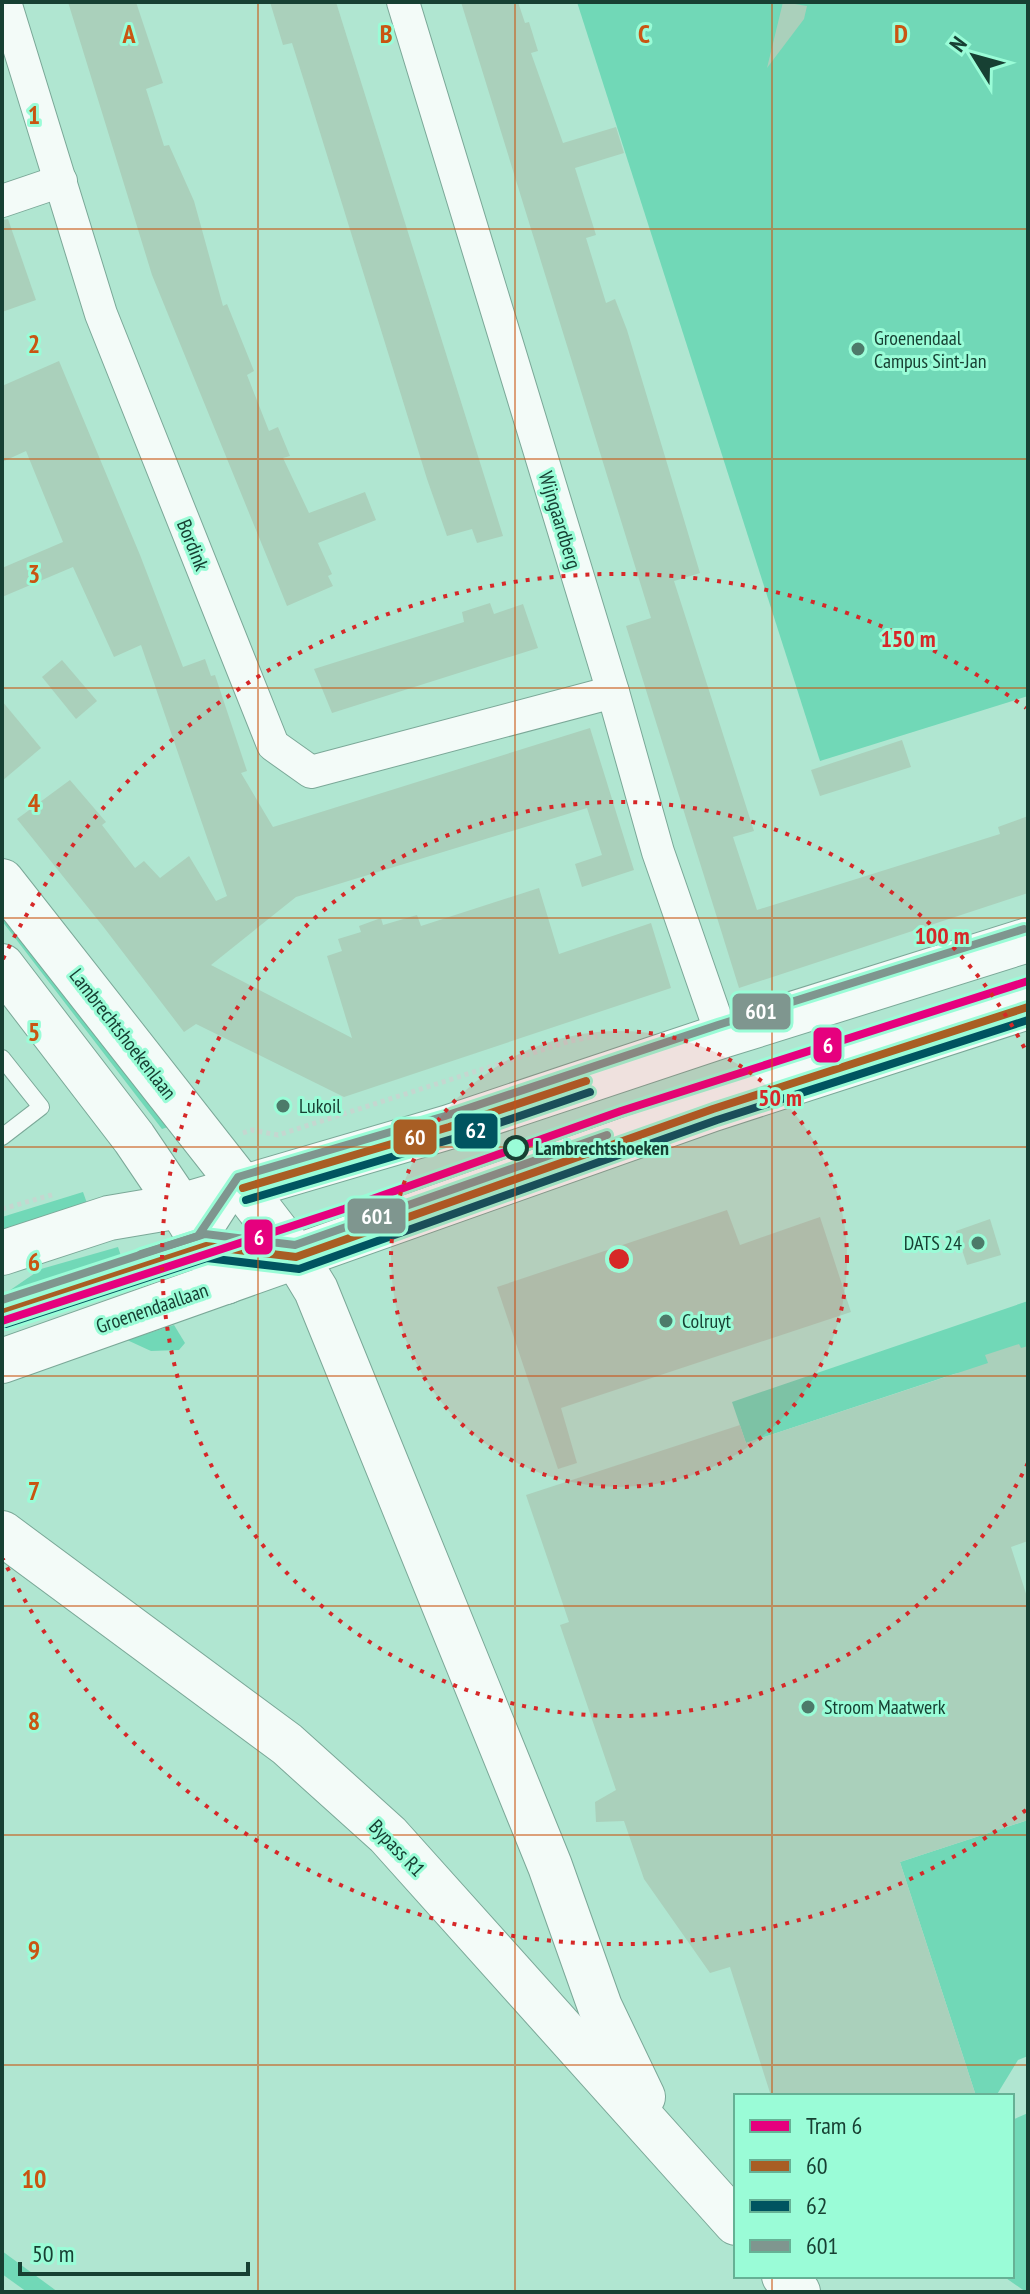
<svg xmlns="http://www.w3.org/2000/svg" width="1030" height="2294" font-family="'PT Sans Narrow',sans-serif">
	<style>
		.green { fill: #71d8b7 }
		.building { fill: #aad0bb }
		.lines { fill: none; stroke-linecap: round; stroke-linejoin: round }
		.lane-casing { stroke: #7ba898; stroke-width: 18 }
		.street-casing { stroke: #7ba898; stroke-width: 34 }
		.secondary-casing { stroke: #7ba898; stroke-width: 46 }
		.primary-casing { stroke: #7ba898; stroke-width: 46 }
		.highway-casing { stroke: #7ba898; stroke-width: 46 }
		.path { stroke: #c5d7d0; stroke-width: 5; stroke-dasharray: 4 4; stroke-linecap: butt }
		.lane { stroke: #f3fbf8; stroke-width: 16 }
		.street { stroke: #f3fbf8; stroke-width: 32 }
		.secondary { stroke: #f3fbf8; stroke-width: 44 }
		.primary { stroke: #f3fbf8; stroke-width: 44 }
		.highway { stroke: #f3fbf8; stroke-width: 44 }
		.bus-1-casing { stroke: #9afcd7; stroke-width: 14 }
		.bus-2-casing { stroke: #9afcd7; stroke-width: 14 }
		.bus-3-casing { stroke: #9afcd7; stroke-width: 14 }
		.bus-1 { stroke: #a85e24; stroke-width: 8 }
		.bus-2 { stroke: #005460; stroke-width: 8 }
		.bus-3 { stroke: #7f968f; stroke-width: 8 }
		.tram-1-casing { stroke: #9afcd7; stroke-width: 14 }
		.tram-1 { stroke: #e6007e; stroke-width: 8 }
		.grid { fill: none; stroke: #c95512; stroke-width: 2; stroke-opacity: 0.55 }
		.ring { fill: none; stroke: #d62828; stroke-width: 4; stroke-dasharray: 4 8 }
		.poi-dot { fill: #4d7a6a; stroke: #9afcd7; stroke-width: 3 }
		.stop-dot { fill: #9afcd7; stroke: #174033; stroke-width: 4 }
		.labels { text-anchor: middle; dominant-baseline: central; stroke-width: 6; stroke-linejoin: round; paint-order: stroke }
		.poi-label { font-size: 20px; fill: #174033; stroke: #9afcd7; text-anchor: start }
		.street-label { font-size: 20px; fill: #174033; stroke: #9afcd7 }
		.stop-label { font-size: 20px; font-weight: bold; fill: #174033; stroke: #9afcd7; text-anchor: start }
		.grid-label { font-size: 26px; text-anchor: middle; font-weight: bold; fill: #c95512; stroke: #9afcd7; stroke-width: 6; stroke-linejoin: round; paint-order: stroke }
		.centre { fill: #d62828; stroke: #9afcd7; stroke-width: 4 }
		.ring-label { font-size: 24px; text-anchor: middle; font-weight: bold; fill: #d62828; stroke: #9afcd7; stroke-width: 6; stroke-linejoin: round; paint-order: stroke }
		.line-badge { stroke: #9afcd7; stroke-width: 3 }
		.badge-label { font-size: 22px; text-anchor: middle; font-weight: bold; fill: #fff }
	</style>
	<rect width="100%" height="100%" fill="#b0e6d1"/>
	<g class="green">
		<path d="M577,2H1028V696L820,761Z"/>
		<path d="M2,908L171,1126L162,1129L2,921Z"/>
		<path d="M83,1192L88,1206L2,1230V1217Z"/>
		<path d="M118,1247L121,1256L3,1295L41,1269Z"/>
		<path d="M1028,1301V1346L989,1367L954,1374L746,1443L732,1402Z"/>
		<path d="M174,1325L185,1343L179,1350L151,1351L127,1340Z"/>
		<path d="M1028,1820V2056L1018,2060L996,2096H976L900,1862Z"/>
		<path d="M1028,2113V2292H1026L1003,2276H1012V2120Z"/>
		<path d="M2,2251L58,2292H27L2,2274Z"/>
	</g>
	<g class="building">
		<path d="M68,2H136L163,83L146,89L164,146L169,145L194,201L223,306L227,304L254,371L247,375L269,431L278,427L290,456L283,458L309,513L365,492L376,520L318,543L332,574L328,576L333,586L287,606L152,275Z"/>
		<path d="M270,2H336L503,536L477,543L472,529L447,536L427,479L310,100L292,43L283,45Z"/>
		<path d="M461,2H518L525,23L529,22L538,51L531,53L563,143L616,127L624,153L575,168L596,235L586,238L606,303L615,299L627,330L700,573L674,581L754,831L733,837L757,910L1000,834L998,827L1028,816V893L739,988L626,626L651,618Z"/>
		<path d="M783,2L807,6L804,19L767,68Z"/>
		<path d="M8,219L36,300L2,312V220Z"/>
		<path d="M59,361L140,555L183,667L205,659L211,676L215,675L247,771L241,773L273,827L590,728L634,870L582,887L575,864L602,855L587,808L296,897L211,965L352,1038L327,956L342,951L338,939L361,932L359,926L381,918L383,925L417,915L421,926L539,888L559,954L651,923L671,988L344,1097L196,1024L184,1032L102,925L17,819L70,780L106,822L102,825L135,868L144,861L160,878L189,856L216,901L227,896L141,645L114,657L73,567L2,597V568L63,542L26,451L2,462V386Z"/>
		<path d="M490,603L494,614L523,604L538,648L332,713L314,669L464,622L462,612Z"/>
		<path d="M62,660L97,701L76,719L42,677Z"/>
		<path d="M2,701L41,748L2,781Z"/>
		<path d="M902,740L911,767L820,796L811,770Z"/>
		<path d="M727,1210L740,1245L820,1217L851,1312L561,1408L577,1463L558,1469L497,1287Z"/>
		<path d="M990,1219L1001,1255L967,1265L956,1231Z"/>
		<path d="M1019,1344L1021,1348L1028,1346V1541L1011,1547L1028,1600V1820L900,1862L976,2096H771L730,1967L710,1973L644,1879L624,1821L596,1822L595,1802L616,1790L560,1625L569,1622L526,1495L740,1425L746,1443L988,1363L985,1355Z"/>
	</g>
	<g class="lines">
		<defs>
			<g id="lane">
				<path d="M2,1058L41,1107L2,1137"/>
				<path d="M206,1245L237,1197"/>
				<path d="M2,1313L206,1246L265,1253"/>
			</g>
			<g id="street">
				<path d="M5,2L101,314L273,745L311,772L613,692"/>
				<path d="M403,2L613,692L658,852L722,1036"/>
				<path d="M2,201L61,181"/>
			</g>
			<g id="secondary">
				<path d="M2,881L243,1188"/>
				<path d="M2,966L134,1138L180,1206"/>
			</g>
			<g id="primary">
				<path d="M243,1188L296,1257"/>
				<path d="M180,1206L226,1282"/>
				<path d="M2,1253L109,1218L180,1206L449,1127L722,1036L1028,940"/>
				<path d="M2,1361L713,1109L1028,1007"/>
			</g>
			<g id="highway">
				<path d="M296,1257L316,1290L550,1866L600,2007L643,2097"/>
				<path d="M2,1533L287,1744L388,1835L736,2223"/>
				<path d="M784,2276L798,2292"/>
			</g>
		</defs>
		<use href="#lane" class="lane-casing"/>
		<use href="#street" class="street-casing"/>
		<use href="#secondary" class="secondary-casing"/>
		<use href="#primary" class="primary-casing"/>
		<use href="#highway" class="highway-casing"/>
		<g class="path">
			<path d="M243,1133L252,1130L278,1135L570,1041L597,1036"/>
			<path d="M2,1209L55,1194"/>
		</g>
		<use href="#lane" class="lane"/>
		<use href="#street" class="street"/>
		<use href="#secondary" class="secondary"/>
		<use href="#primary" class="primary"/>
		<use href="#highway" class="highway"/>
		<defs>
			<g id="bus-1">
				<path d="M243,1188L449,1127L586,1081"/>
				<path d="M2,1313L206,1246L296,1257L713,1109L1028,1007"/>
			</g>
			<g id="bus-2">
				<path d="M246,1200L452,1139L590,1092"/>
				<path d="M6,1324L207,1258L299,1269L717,1120L1028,1020"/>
			</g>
			<g id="bus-3">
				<path d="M141,1254L205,1234L295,1245L607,1135"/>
				<path d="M2,1300L198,1236L238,1177L445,1116L718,1025L1024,929"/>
			</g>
		</defs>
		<use href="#bus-1" class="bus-1-casing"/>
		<use href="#bus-2" class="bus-2-casing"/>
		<use href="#bus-3" class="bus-3-casing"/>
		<use href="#bus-1" class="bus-1"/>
		<use href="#bus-2" class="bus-2"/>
		<use href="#bus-3" class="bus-3"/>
		<defs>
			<path id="tram-1" d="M2,1321L344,1209L621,1111L1028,981"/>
		</defs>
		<use href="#tram-1" class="tram-1-casing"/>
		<use href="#tram-1" class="tram-1"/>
	</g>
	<path class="grid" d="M258,2V2292M515,2V2292M772,2V2096M2,229H1028M2,459H1028M2,688H1028M2,918H1028M2,1147H1028M2,1376H1028M2,1606H1028M2,1835H1028M2,2065H1028M772,2276V2292"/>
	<circle cx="619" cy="1259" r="228" fill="#d62828" fill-opacity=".12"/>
	<g class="ring">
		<circle cx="619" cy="1259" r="228"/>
		<path d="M1028 1463A457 457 0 1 1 1028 1055"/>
		<path d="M1026 1810A685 685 0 0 1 3 1559M3 959A685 685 0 0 1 1026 708"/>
	</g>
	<g class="poi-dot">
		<circle cx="858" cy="349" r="8"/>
		<circle cx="283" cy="1106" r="8"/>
		<circle cx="978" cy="1243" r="8"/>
		<circle cx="666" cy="1321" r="8"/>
		<circle cx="808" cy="1707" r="8"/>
	</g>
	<circle class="stop-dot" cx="516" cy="1148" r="11"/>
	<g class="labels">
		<g class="poi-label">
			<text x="874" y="338">Groenendaal<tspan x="874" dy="23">Campus Sint-Jan</tspan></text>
			<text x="299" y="1106">Lukoil</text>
			<text x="962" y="1243" text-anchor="end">DATS 24</text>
			<text x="682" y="1321">Colruyt</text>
			<text x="824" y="1707">Stroom Maatwerk</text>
		</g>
		<g class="street-label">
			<text transform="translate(560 520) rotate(73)">Wijngaardberg</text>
			<text transform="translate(193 545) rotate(68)">Bordink</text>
			<text transform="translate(123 1034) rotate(52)">Lambrechtshoekenlaan</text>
			<text transform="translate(152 1308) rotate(-19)">Groenendaallaan</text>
			<text transform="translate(397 1848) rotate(46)">Bypass R1</text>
		</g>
		<g class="stop-label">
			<text x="535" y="1148">Lambrechtshoeken</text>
		</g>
	</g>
	<g class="grid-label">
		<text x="129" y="43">A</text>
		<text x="386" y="43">B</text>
		<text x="644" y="43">C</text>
		<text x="901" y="43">D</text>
		<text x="34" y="124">1</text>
		<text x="34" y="353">2</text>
		<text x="34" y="583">3</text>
		<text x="34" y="812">4</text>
		<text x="34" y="1041">5</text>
		<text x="34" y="1271">6</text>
		<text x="34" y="1500">7</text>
		<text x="34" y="1730">8</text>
		<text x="34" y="1959">9</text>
		<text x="34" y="2188">10</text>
	</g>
	<circle cx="619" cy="1259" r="12" class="centre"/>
	<g class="ring-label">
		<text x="908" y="647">150 m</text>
		<text x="942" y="944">100 m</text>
		<text x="780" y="1106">50 m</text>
	</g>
	<g class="line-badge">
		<rect x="731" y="992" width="61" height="39" rx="8" fill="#7f968f"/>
		<rect x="812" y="1026" width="31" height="38" rx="8" fill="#e6007e"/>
		<rect x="453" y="1112" width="46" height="38" rx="8" fill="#005460"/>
		<rect x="392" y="1118" width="46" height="38" rx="8" fill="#a85e24"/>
		<rect x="346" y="1197" width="61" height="38" rx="8" fill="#7f968f"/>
		<rect x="243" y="1218" width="31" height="38" rx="8" fill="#e6007e"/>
	</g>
	<g class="badge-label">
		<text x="761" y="1019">601</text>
		<text x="828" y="1053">6</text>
		<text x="476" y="1138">62</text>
		<text x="415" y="1145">60</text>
		<text x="377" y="1224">601</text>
		<text x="259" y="1245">6</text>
	</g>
	<rect width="1030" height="2294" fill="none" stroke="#174033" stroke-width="8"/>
	<rect x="734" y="2094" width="280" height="184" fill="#9afcd7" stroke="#66b195" stroke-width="2"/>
	<rect x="750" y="2120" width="40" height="12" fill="#e6007e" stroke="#66b195" stroke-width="2"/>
	<text x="806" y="2134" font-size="24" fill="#174033">Tram 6</text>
	<rect x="750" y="2160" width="40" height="12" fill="#a85e24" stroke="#66b195" stroke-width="2"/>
	<text x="806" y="2174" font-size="24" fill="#174033">60</text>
	<rect x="750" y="2200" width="40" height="12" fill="#005460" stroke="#66b195" stroke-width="2"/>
	<text x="806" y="2214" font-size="24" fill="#174033">62</text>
	<rect x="750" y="2240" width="40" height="12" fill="#7f968f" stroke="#66b195" stroke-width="2"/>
	<text x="806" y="2254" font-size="24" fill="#174033">601</text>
	<g transform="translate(974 56) rotate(307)" stroke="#9afcd7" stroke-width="6" paint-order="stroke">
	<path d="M0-6L14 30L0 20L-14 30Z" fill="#174033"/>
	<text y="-12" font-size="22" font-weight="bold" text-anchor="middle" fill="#174033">N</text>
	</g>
	<path d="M20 2262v12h228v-12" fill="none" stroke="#174033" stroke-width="4"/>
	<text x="32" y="2262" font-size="24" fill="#174033" stroke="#9afcd7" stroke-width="6" paint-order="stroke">50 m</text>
</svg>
